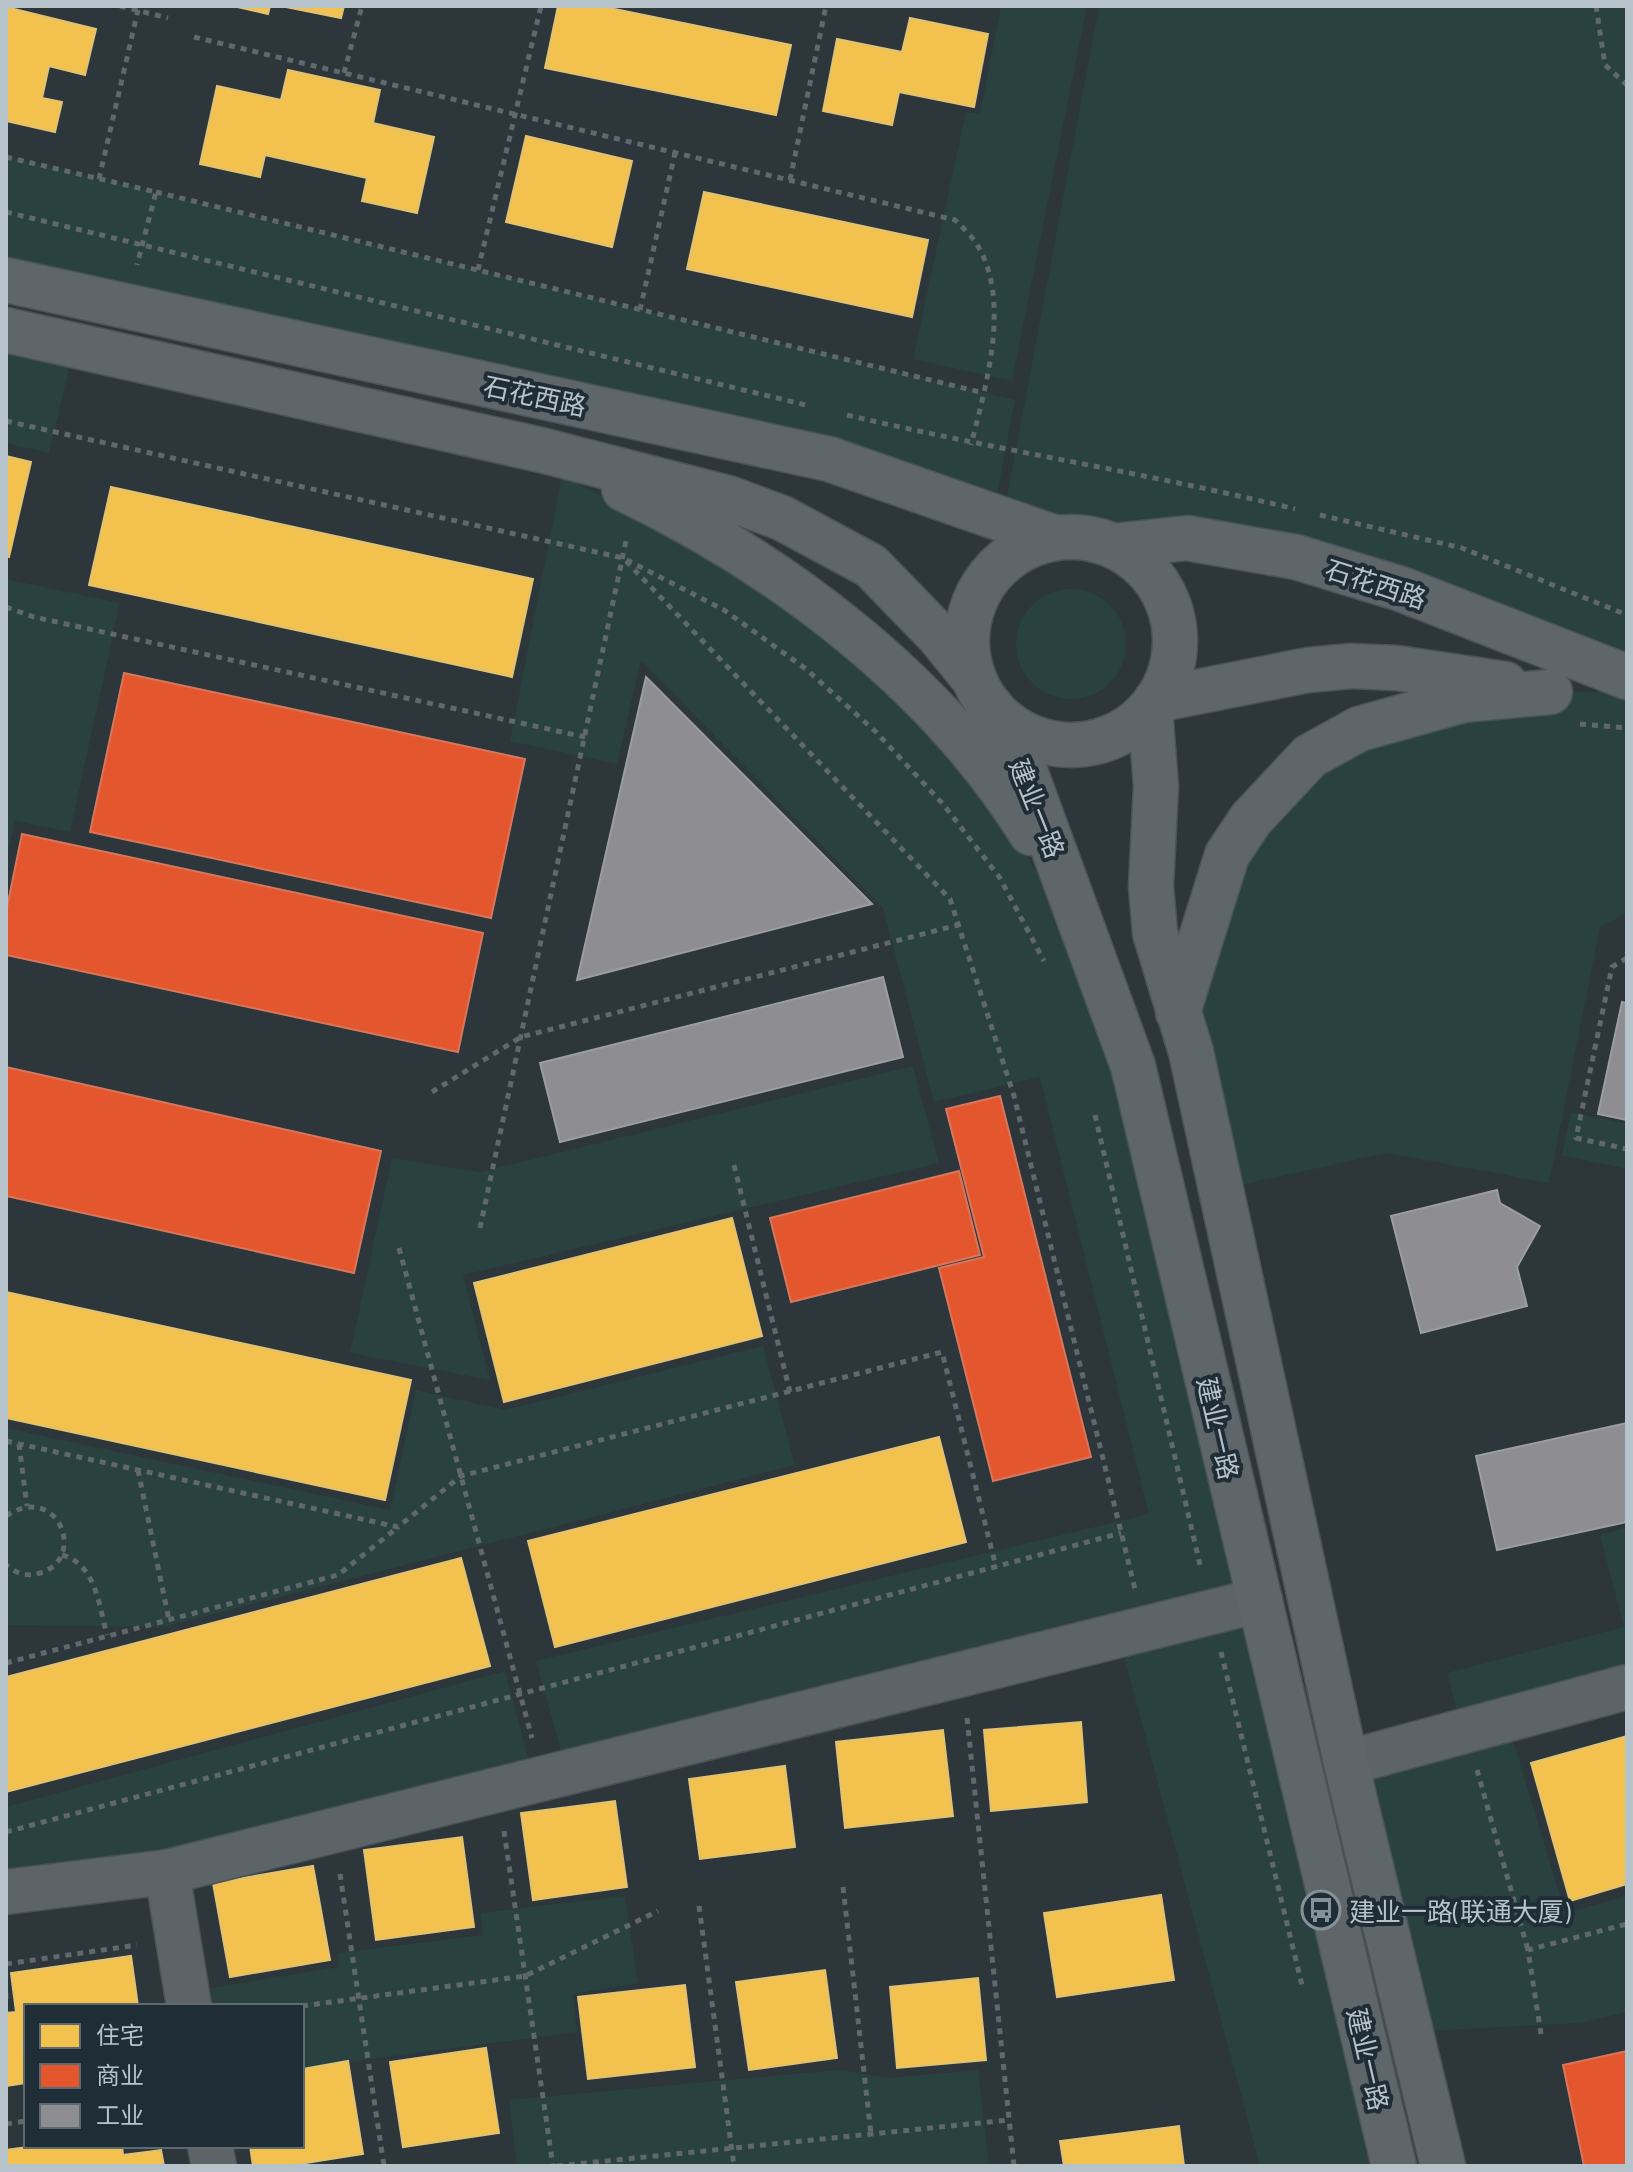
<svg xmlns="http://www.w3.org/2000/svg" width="1633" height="2172" font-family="Barlow,'Noto Sans SC',sans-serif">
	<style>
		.green { fill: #29423f }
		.homes { fill: #f2c14e; stroke: #e0c274; stroke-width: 2 }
		.shops { fill: #e4572e; stroke: #d6775d; stroke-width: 2 }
		.industry { fill: #8d8d92; stroke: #9a9da3; stroke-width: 2 }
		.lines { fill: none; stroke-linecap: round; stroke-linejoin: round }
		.minor-casing { stroke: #4a5155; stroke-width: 47 }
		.major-casing { stroke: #4a5358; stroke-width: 47 }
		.path { stroke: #60686b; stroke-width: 5; stroke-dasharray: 6 6; stroke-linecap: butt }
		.minor { stroke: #5d6468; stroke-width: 44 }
		.major { stroke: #5f666a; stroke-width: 44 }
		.labels { text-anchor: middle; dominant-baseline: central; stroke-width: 8; stroke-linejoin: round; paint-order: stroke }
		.street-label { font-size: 26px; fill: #b7c3cb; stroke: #1f2e36 }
		.poi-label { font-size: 26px; fill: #b7c3cb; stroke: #1f2e36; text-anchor: start }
	</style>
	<rect width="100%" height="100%" fill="#2c363b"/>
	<g class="green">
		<path d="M1001,6H1087L1012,381L913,359L966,112L980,114Z"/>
		<path d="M1099,6H1627V676L1401,588L1114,545L1087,537H1056L1003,519Z"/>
		<path d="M6,156L1015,400L995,505L6,267Z"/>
		<path d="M6,344L71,360L49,453L6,443Z"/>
		<path d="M562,476L665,528L756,582L889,687L998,811L1059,907L1111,1048L1237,1591L564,1762L536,1661L1149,1514L1040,1077L934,1102L883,908L641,660L617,764L510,741Z"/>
		<path d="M6,579L120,603L70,832L15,821L6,862Z"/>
		<circle cx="1071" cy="644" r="55"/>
		<path d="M1627,691V913L1600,927L1549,1183L1387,1153L1222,1189L1179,1012L1227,855L1311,757L1551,693Z"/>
		<path d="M913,1066L939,1163L463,1275L490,1380L350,1353L392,1158L480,1172Z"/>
		<path d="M1571,1112L1627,1124V1169L1562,1155Z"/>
		<path d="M763,1346L795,1465L163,1627L6,1625V1428L390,1510L416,1390L505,1410Z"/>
		<path d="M1627,1528V1678L1460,1722L1447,1673L1624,1627L1600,1535Z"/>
		<path d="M1246,1613L1380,2166H1260L1120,1641Z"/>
		<path d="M505,1671L530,1765L168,1863L6,1879V1807Z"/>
		<path d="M1510,1730L1565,1913L1627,1896V2012L1580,2023L1422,2031L1362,1770Z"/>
		<path d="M625,1896L638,1983L573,1994L577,2032L302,2068V2006H197L195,1991L339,1967L338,1953L483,1935L481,1913Z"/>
		<path d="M839,2070L888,2078L978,2070L989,2166H517L509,2100Z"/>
	</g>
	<g class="homes">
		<path d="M233,6H270L268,14Z"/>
		<path d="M281,6H344L341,18Z"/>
		<path d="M558,6H600L791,45L776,115L545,68Z"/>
		<path d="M6,7L96,29L85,75L49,66L42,98L62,102L55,132L6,121Z"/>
		<path d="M910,18L988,34L974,107L899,92L892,125L823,111L837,39L902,52Z"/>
		<path d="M288,70L380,90L373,123L434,137L417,213L362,201L367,178L265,155L260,177L200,164L217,86L281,100Z"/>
		<path d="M526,136L632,161L612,247L506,222Z"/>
		<path d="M704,192L928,240L912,317L687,269Z"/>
		<path d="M6,456L31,462L9,557L6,556Z"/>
		<path d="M111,487L533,579L512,677L89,585Z"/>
		<path d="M732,1218L762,1336L504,1402L474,1283Z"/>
		<path d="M6,1292L411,1380L385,1500L6,1418Z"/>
		<path d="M939,1437L966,1542L555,1647L528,1541Z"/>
		<path d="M461,1558L490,1666L6,1792V1677Z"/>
		<path d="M1081,1722L1087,1802L991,1811L984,1730Z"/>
		<path d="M943,1730L953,1816L845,1828L836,1742Z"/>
		<path d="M1627,1736V1884L1570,1901L1531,1763Z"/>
		<path d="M785,1766L795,1847L700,1859L689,1779Z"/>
		<path d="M615,1801L627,1887L533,1900L521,1813Z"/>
		<path d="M462,1837L474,1927L376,1940L364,1850Z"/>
		<path d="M313,1866L330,1960L230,1977L213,1883Z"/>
		<path d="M1161,1895L1174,1980L1057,1997L1044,1913Z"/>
		<path d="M131,1956L138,2006H26V2041H22L26,2083L6,2086V2013L16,2012L11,1973Z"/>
		<path d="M825,1970L837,2058L749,2070L736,1982Z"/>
		<path d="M978,1978L986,2060L897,2068L890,1987Z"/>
		<path d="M685,1985L695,2067L588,2079L578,1997Z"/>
		<path d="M486,2048L499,2133L403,2147L390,2062Z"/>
		<path d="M348,2061L363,2154L287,2166H253L250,2146H302V2069Z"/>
		<path d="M1179,2126L1184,2166H1064L1060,2141Z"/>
		<path d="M36,2146H122L123,2155L161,2150L164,2166H6V2150Z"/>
	</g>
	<g class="shops">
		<path d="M124,673L525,759L491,918L90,832Z"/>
		<path d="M22,834L483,933L458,1052L6,955V912Z"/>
		<path d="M6,1067L381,1151L354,1273L6,1196Z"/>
		<path d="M1000,1096L1091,1457L993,1481L939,1268L984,1257L946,1109Z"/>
		<path d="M959,1171L980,1255L791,1302L770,1218Z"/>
		<path d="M1627,2051V2166H1584L1563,2065Z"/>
	</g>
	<g class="industry">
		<path d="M646,677L872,904L577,980Z"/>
		<path d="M883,977L903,1057L560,1142L540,1063Z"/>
		<path d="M1622,1002L1627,1003V1120L1598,1114Z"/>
		<path d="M1497,1190L1500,1203L1540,1226L1517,1267L1527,1306L1421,1333L1391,1216Z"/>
		<path d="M1627,1423V1522L1497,1550L1476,1456Z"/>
	</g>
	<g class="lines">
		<defs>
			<g id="minor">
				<path d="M1346,1763L1627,1687"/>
				<path d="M167,1872L189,2006"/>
				<path d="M6,1892L167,1872L1260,1600"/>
				<path d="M210,2146L214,2166"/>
			</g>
			<g id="major">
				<path d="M6,280L829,459L1056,538"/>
				<path d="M6,330L541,450L728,498L782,518L871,566L939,636L974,679"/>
				<path d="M624,489C782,565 937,682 1031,833"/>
				<circle cx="1071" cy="641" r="104"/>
				<path d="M1114,546L1187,538L1296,557L1401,589L1627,677"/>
				<path d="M1156,700L1308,670L1351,666L1397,668L1505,684"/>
				<path d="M992,708L1022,763L1133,1066L1394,2166"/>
				<path d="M1150,709L1156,786L1151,886L1155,933L1191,1052L1346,1763L1443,2166"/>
				<path d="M1178,1012L1227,855L1251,819L1310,756L1359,729L1463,700L1550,692"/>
			</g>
		</defs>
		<use href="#minor" class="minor-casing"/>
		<use href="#major" class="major-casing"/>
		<g class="path">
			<path d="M120,6L168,18"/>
			<path d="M1596,6L1605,65L1627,85"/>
			<path d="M194,37L955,220C962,227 971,235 976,243C1012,299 986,385 971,445"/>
			<path d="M344,73L362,6"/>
			<path d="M6,157L156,192L137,265"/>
			<path d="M99,179L138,10"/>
			<path d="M790,180L826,6"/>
			<path d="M156,192L984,393"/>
			<path d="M6,212L810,406"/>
			<path d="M478,270L541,6"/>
			<path d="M640,310L675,153"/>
			<path d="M847,415C996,450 1147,473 1295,509"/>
			<path d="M6,421L623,558L724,610L806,669L876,732L943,804L1000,878L1044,961"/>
			<path d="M1320,515L1462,548L1627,615"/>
			<path d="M626,561L950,899L1014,1096L1135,1589"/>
			<path d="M6,607L34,617L585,737"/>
			<path d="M1580,724L1627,728"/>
			<path d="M1627,958L1612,967L1576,1138L1627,1149"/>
			<path d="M432,1092L521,1037L958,925"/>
			<path d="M1095,1115L1201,1569"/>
			<path d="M734,1165L790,1392"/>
			<path d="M480,1228L626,541"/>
			<path d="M399,1248L532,1738"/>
			<path d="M6,1441L398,1527L461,1476L942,1352L996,1567"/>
			<path d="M19,1444L27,1506"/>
			<path d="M138,1470L169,1620"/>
			<path d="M6,1516C58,1481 88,1559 40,1573C27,1577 17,1574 6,1565"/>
			<path d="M62,1555C96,1564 99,1606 107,1635"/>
			<path d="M1221,1652L1302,1985"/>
			<path d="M6,1663L338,1575L397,1528"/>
			<path d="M967,1718L1014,2166"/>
			<path d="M1477,1770L1528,1950"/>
			<path d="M504,1831L553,2166"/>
			<path d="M6,1832L1121,1533"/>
			<path d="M340,1874L384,2166"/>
			<path d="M843,1887L871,2134"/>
			<path d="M699,1906L734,2166"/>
			<path d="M6,1964L137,1945"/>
			<path d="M6,1993V2003"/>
			<path d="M302,2006L525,1976L658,1911"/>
			<path d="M1541,2034L1528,1950L1627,1924"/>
			<path d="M6,2124L26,2121"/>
			<path d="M557,2166L1009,2120"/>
		</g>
		<use href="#minor" class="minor"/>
		<use href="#major" class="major"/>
	</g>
	<defs>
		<symbol id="bus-ring" viewBox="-11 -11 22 22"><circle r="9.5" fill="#1f2e36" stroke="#869299" stroke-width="1.5"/><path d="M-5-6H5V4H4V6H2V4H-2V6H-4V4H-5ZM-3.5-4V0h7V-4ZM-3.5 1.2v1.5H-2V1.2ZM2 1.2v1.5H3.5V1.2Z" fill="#869299"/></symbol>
	</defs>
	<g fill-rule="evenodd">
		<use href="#bus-ring" x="1299" y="1888" width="44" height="44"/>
	</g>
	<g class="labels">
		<g class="street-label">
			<text transform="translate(535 395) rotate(12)">石花西路</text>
			<text transform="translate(1376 583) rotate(18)">石花西路</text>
			<text transform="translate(1038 808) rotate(68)">建业一路</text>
			<text transform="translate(1219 1428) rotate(77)">建业一路</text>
			<text transform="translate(1369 2059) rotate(77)">建业一路</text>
		</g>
		<g class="poi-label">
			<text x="1349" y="1910">建业一路(联通大厦)</text>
		</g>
	</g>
	<rect width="1633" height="2172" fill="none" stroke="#b7c3cb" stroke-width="16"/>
	<rect x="24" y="2004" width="280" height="144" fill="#1f2e36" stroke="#5c6a72" stroke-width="2"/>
	<rect x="40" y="2024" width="40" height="24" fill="#f2c14e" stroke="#5c6a72" stroke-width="2"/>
	<text x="96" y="2044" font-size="24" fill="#b7c3cb">住宅</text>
	<rect x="40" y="2064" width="40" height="24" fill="#e4572e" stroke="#5c6a72" stroke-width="2"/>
	<text x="96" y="2084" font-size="24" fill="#b7c3cb">商业</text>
	<rect x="40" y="2104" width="40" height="24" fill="#8d8d92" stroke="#5c6a72" stroke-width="2"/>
	<text x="96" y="2124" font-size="24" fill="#b7c3cb">工业</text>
</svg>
